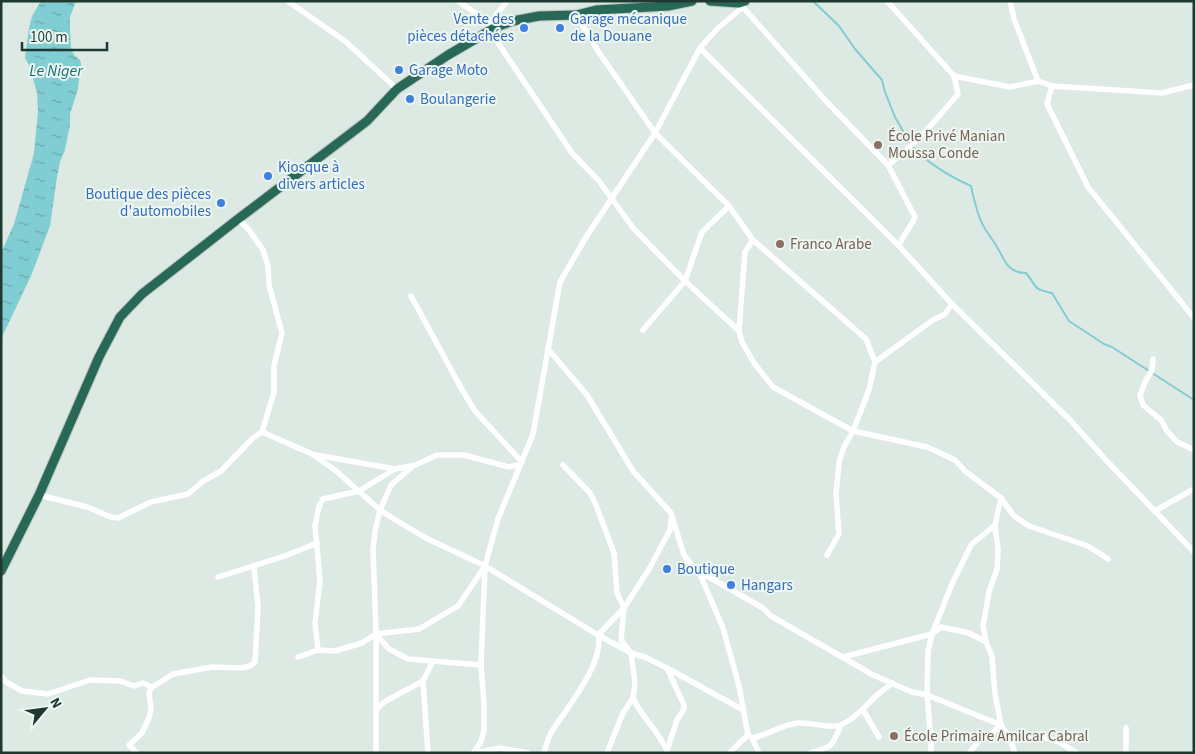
<svg xmlns="http://www.w3.org/2000/svg" width="1195" height="754" font-family="'Source Sans 3',sans-serif">
	<style>
		.water { fill: url(#water-ripples) }
		.lines { fill: none; stroke-linecap: round; stroke-linejoin: round }
		.stream { stroke: #81cdd4; stroke-width: 2 }
		.highway-casing { stroke: #bcc4c1; stroke-width: 11 }
		.minor { stroke: #fff; stroke-width: 5.5 }
		.highway { stroke: #286856; stroke-width: 9 }
		.shop-dot { fill: #3f7fe0; stroke: #edf7f1; stroke-width: 2 }
		.education-dot { fill: #8d6e63; stroke: #edf7f1; stroke-width: 2 }
		.labels { text-anchor: middle; dominant-baseline: central; stroke-width: 4; stroke-linejoin: round; paint-order: stroke }
		.shop-label { font-size: 15px; fill: #366cbe; stroke: #edf7f1; text-anchor: start }
		.education-label { font-size: 15px; fill: #785e54; stroke: #edf7f1; text-anchor: start }
		.water-label { font-size: 16px; font-style: italic; fill: #167079; stroke: #edf7f1 }
	</style>
	<defs>
		<pattern id="water-ripples" width="26" height="14" patternUnits="userSpaceOnUse" patternTransform="scale(1.25)"><rect width="26" height="14" fill="#81cdd4"/><path d="M2 4q2-2 4 0t4 0M15 11q2-2 4 0t4 0" fill="none" stroke="#69a7ac"/></pattern>
	</defs>
	<rect width="100%" height="100%" fill="#ddeae3"/>
	<path class="water" d="M41,1H76L70,17V32L71,48L74,55L80,60L81,64L78,89L70,114V125L65,150L60,162L57,177L50,226L31,276L1,339V253L14,224L34,153L38,111L37,93L30,67L25,58L29,28L32,16Z"/>
	<g class="lines">
		<g class="stream">
			<path d="M813,1L839,26L855,49L882,80L885,92L895,117L910,143"/>
			<path d="M913,147C928,163 951,177 971,186C974,200 977,215 984,227C988,234 993,240 997,247C1005,260 1007,273 1026,273C1038,287 1031,289 1052,293L1069,321L1104,344L1112,347L1194,400"/>
		</g>
		<defs>
			<g id="highway">
				<path d="M710,1L739,3L745,1"/>
				<path d="M1,571L39,495L99,357L120,317L142,294L238,219L367,121L397,89L448,55L496,27L513,21L539,16L576,15L596,10L668,6L692,1"/>
			</g>
		</defs>
		<use href="#highway" class="highway-casing"/>
		<g class="minor">
			<path d="M290,1L289,2L345,41L397,89"/>
			<path d="M458,1L490,23V31L572,153L599,181L634,229L685,281L739,331L742,342L754,363L773,387L853,431L927,447L955,460L965,471L1001,498L1014,516L1029,526L1088,546L1108,559"/>
			<path d="M887,1L954,76L958,94C936,120 916,144 888,165"/>
			<path d="M1010,1L1014,19L1038,81L1052,86L1162,93L1194,85"/>
			<path d="M742,6L825,100L888,165L915,217C911,227 903,235 899,246"/>
			<path d="M576,15L598,51L655,133L729,206L753,240L866,339L875,362"/>
			<path d="M490,23L507,1"/>
			<path d="M700,48L899,246L952,304L1071,421L1105,459L1194,552"/>
			<path d="M954,76L1010,87L1038,81"/>
			<path d="M1052,86L1047,104L1088,187L1194,318"/>
			<path d="M238,219L249,230L263,250L268,266L269,285L282,333L274,366V392L262,432"/>
			<path d="M411,296L460,386L475,411L522,462"/>
			<path d="M643,330L685,281L702,232L729,206"/>
			<path d="M739,331L745,252L753,240"/>
			<path d="M549,350L587,395L633,471L671,513L684,555L695,569L763,608L771,616L873,675L912,692L927,695L1001,725L1010,739L1015,753"/>
			<path d="M1153,359L1152,370L1145,382L1140,395L1143,405L1161,420L1167,431L1177,442L1194,450"/>
			<path d="M316,455L395,469"/>
			<path d="M563,465L590,493L596,505L614,553L617,593L624,608L621,640L631,653L635,683L633,698L623,713L607,753"/>
			<path d="M39,495L87,507L111,517L118,518L151,502L188,494L202,482L221,471L253,438L262,432L312,454L335,470L380,510L394,519L426,538L485,566L598,635L631,653L645,657L667,668L743,710"/>
			<path d="M1155,511L1194,489"/>
			<path d="M827,555L839,534L836,494L839,462L844,447L853,431L869,390L875,362L933,320L945,314L952,304"/>
			<path d="M699,572L723,628L739,686L748,735L752,738L759,753"/>
			<path d="M218,577L285,556L317,543"/>
			<path d="M376,634L389,649L408,659L481,665"/>
			<path d="M318,650L315,623L320,581L315,526L319,506L323,499L359,491L395,469L411,466"/>
			<path d="M298,657L318,650L335,651L362,643L376,634L419,629L458,606L485,566"/>
			<path d="M843,657L932,634L941,627L969,633L986,642"/>
			<path d="M1,676L6,682L22,691L48,694L90,680L120,681L134,686L143,683L152,687"/>
			<path d="M633,698C642,718 659,731 667,751"/>
			<path d="M377,709L384,702L423,681"/>
			<path d="M863,710L879,737"/>
			<path d="M752,738C770,735 785,722 803,723C815,723 830,729 841,725C853,720 863,709 871,701C877,694 885,689 892,683"/>
			<path d="M1010,739L1047,738L1059,742L1077,753"/>
			<path d="M667,750L677,720L684,709V705L667,668"/>
			<path d="M137,753L129,745L142,733L149,718L151,710L149,692L152,687L173,674L212,667L242,668L250,666L255,662L258,607L254,567"/>
			<path d="M376,753V634L373,550L375,531L380,510L391,485L413,466L437,455H464L509,467L521,464"/>
			<path d="M428,753L423,681L433,661"/>
			<path d="M473,753L481,742L484,730V704L481,665L485,566L498,519L533,434L560,282L586,237L655,133L700,48L718,28L743,7"/>
			<path d="M476,753L499,748L529,753"/>
			<path d="M544,753C546,745 548,738 552,731C567,708 605,662 598,635L624,608L649,569L670,530L671,518"/>
			<path d="M729,753L748,735"/>
			<path d="M810,753C835,746 831,747 841,725"/>
			<path d="M931,753V739L927,695L928,651L932,634L952,584L971,545L995,525"/>
			<path d="M969,753L984,735L989,736L1001,725L995,694L992,656L986,642L983,626L989,592L997,569L998,550L995,525L1001,498"/>
			<path d="M1126,753V728"/>
		</g>
		<use href="#highway" class="highway"/>
	</g>
	<g class="shop-dot">
		<circle cx="524" cy="28" r="5"/>
		<circle cx="560" cy="28" r="5"/>
		<circle cx="399" cy="70" r="5"/>
		<circle cx="410" cy="99" r="5"/>
		<circle cx="268" cy="176" r="5"/>
		<circle cx="221" cy="203" r="5"/>
		<circle cx="667" cy="569" r="5"/>
		<circle cx="731" cy="585" r="5"/>
	</g>
	<g class="education-dot">
		<circle cx="878" cy="145" r="5"/>
		<circle cx="780" cy="244" r="5"/>
		<circle cx="894" cy="736" r="5"/>
	</g>
	<g class="labels">
		<g class="shop-label">
			<text x="514" y="19" text-anchor="end">Vente des<tspan x="514" dy="17">pièces détachées</tspan></text>
			<text x="570" y="19">Garage mécanique<tspan x="570" dy="17">de la Douane</tspan></text>
			<text x="409" y="70">Garage Moto</text>
			<text x="420" y="99">Boulangerie</text>
			<text x="278" y="167">Kiosque à<tspan x="278" dy="17">divers articles</tspan></text>
			<text x="211" y="194" text-anchor="end">Boutique des pièces<tspan x="211" dy="17">d'automobiles</tspan></text>
			<text x="677" y="569">Boutique</text>
			<text x="741" y="585">Hangars</text>
		</g>
		<g class="education-label">
			<text x="888" y="136">École Privé Manian<tspan x="888" dy="17">Moussa Conde</tspan></text>
			<text x="790" y="244">Franco Arabe</text>
			<text x="904" y="736">École Primaire Amilcar Cabral</text>
		</g>
		<g class="water-label">
			<text x="56" y="71">Le Niger</text>
		</g>
	</g>
	<rect width="1195" height="754" fill="none" stroke="#1e3a30" stroke-width="5"/>
	<g transform="translate(45 709) rotate(61)" stroke="#edf7f1" stroke-width="4" paint-order="stroke">
	<path d="M0-4L9 19L0 12L-9 19Z" fill="#1e3a30"/>
	<text y="-8" font-size="14" font-weight="bold" text-anchor="middle" fill="#1e3a30">N</text>
	</g>
	<path d="M22 42v8h85v-8" fill="none" stroke="#1e3a30" stroke-width="2.5"/>
	<text x="30" y="42" font-size="15" fill="#1e3a30" stroke="#edf7f1" stroke-width="4" paint-order="stroke">100 m</text>
</svg>
